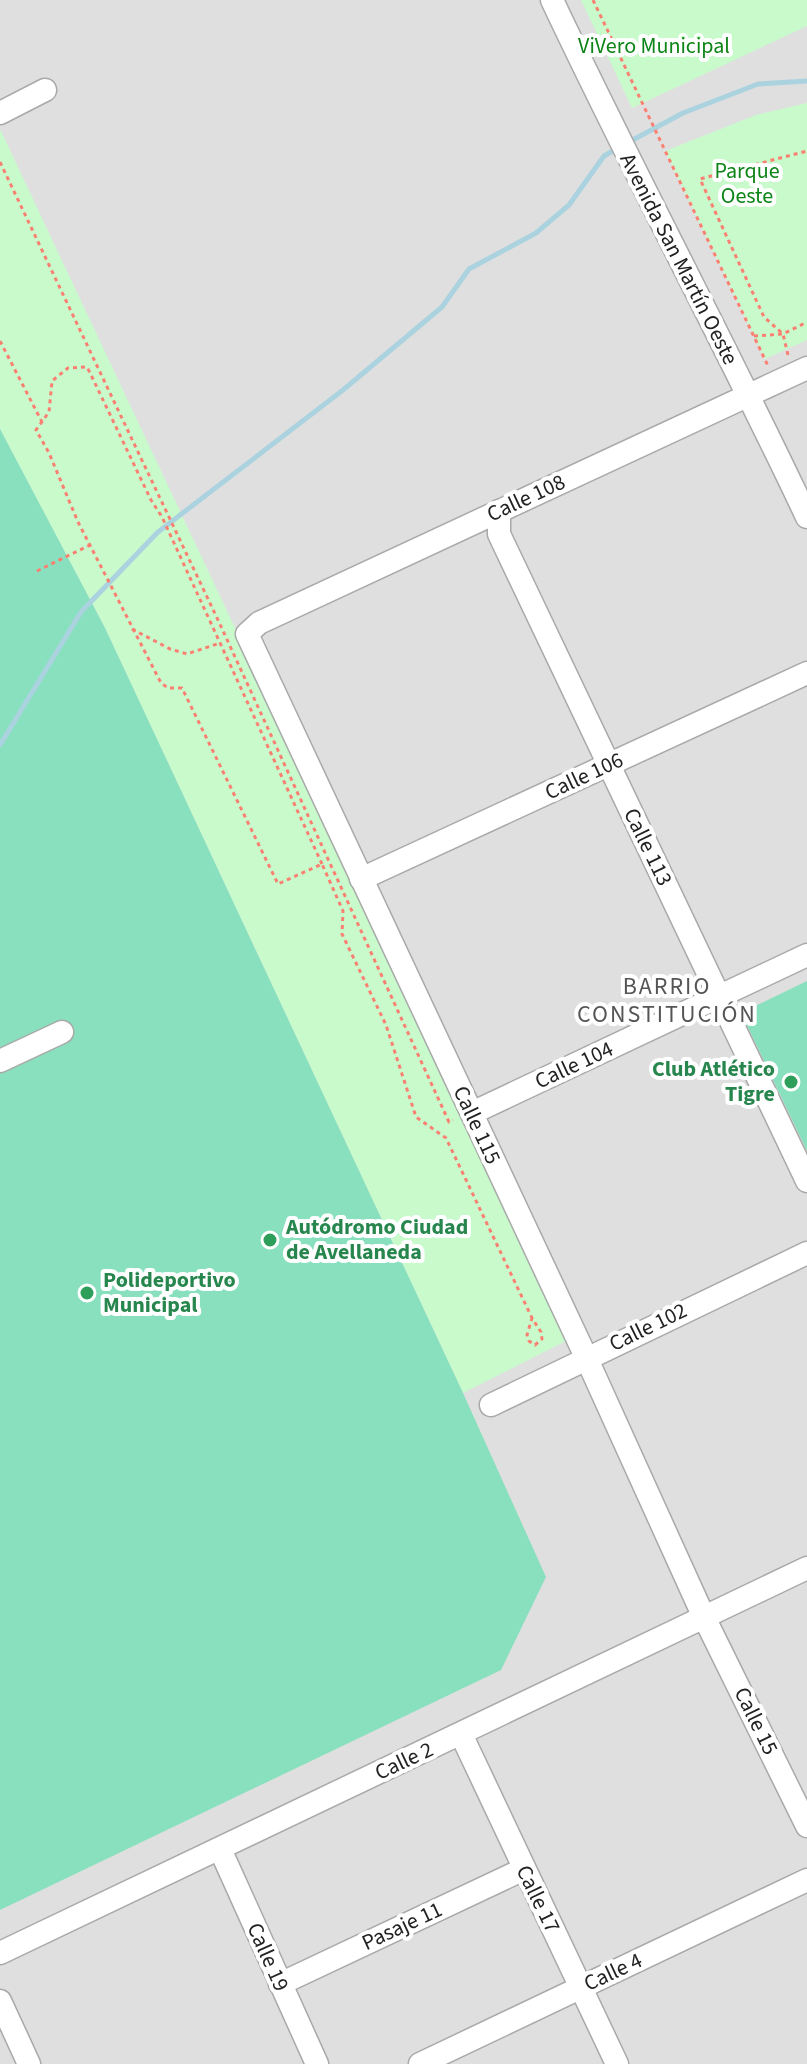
<svg xmlns="http://www.w3.org/2000/svg" width="807" height="2064" font-family="'Source Sans 3',sans-serif">
	<style>
		.residential { fill: #e0dfdf }
		.park { fill: #c8facc }
		.pitch { fill: #88e0be }
		.lines { fill: none; stroke-linecap: round; stroke-linejoin: round }
		.stream { stroke: #aad3df; stroke-width: 5 }
		.minor-casing { stroke: #a9a9a9; stroke-width: 25 }
		.path { stroke: #fa8072; stroke-width: 3; stroke-dasharray: 4 4; stroke-linecap: butt }
		.minor { stroke: #fff; stroke-width: 22 }
		.leisure-dot { fill: #2e9e5b; stroke: #fff; stroke-width: 3 }
		.labels { text-anchor: middle; dominant-baseline: central; stroke-width: 8; stroke-linejoin: round; paint-order: stroke }
		.park-label { font-size: 22px; fill: #0c8416; stroke: #fff }
		.street-label { font-size: 22px; fill: #222; stroke: #fff }
		.leisure-label { font-size: 22px; font-weight: bold; fill: #27864d; stroke: #fff; text-anchor: start }
		.neighbourhood-label { font-size: 24px; letter-spacing: 2px; fill: #555; stroke: #fff }
	</style>
	<rect width="100%" height="100%" fill="#f2efe9"/>
	<rect class="residential" x="0" y="0" width="807" height="2064"/>
	<g class="park">
		<path d="M581,0H807V26L632,108Z"/>
		<path d="M807,103V340L765,359L665,151L756,115Z"/>
		<path d="M0,129L570,1339L463,1393L105,628L0,429Z"/>
	</g>
	<g class="pitch">
		<path d="M0,429L105,628L463,1393L546,1577L501,1670L0,1910Z"/>
		<path d="M807,981V1151L741,1013Z"/>
	</g>
	<g class="lines">
		<g class="stream">
			<path d="M629,142L683,113L758,84L807,81"/>
			<path d="M0,745L81,612L158,532L343,390L442,307L469,269L536,233L569,205L604,156L616,149"/>
		</g>
		<defs>
			<g id="minor">
				<path d="M552,0C634,174 725,343 807,517"/>
				<path d="M0,113L45,90"/>
				<path d="M807,368L259,623L247,634L586,1357L702,1613L807,1826"/>
				<path d="M499,511V534L807,1181"/>
				<path d="M361,879L807,673"/>
				<path d="M0,1061L62,1032"/>
				<path d="M472,1113L807,955"/>
				<path d="M491,1405L807,1253"/>
				<path d="M461,1734L617,2064"/>
				<path d="M220,1849L317,2064"/>
				<path d="M0,1953L807,1568"/>
				<path d="M280,1984L524,1869"/>
				<path d="M0,2001L29,2064"/>
				<path d="M420,2064L807,1880"/>
			</g>
		</defs>
		<use href="#minor" class="minor-casing"/>
		<g class="path">
			<path d="M593,0L769,368"/>
			<path d="M0,162L218,620L449,1122L453,1120"/>
			<path d="M754,336L783,334L807,322"/>
			<path d="M0,341L42,422"/>
			<path d="M788,355L783,334L764,317L700,179L807,151"/>
			<path d="M37,571L90,545"/>
			<path d="M132,629L170,649L187,654L220,643"/>
			<path d="M322,864L162,517L151,500L92,377L87,367L68,368L52,381L49,412L36,430L49,453L78,522L161,683L168,688H182L278,884L322,864L343,911L342,934L386,1025L416,1117L446,1138L532,1318L541,1332L542,1339L535,1345L529,1341L527,1335L532,1318"/>
		</g>
		<use href="#minor" class="minor"/>
	</g>
	<g class="leisure-dot">
		<circle cx="791" cy="1082" r="8"/>
		<circle cx="270" cy="1240" r="8"/>
		<circle cx="87" cy="1293" r="8"/>
	</g>
	<g class="labels">
		<g class="park-label">
			<text x="654" y="46">ViVero Municipal</text>
			<text x="747" y="171">Parque<tspan x="747" dy="25">Oeste</tspan></text>
		</g>
		<g class="street-label">
			<text transform="translate(679 259) rotate(63)">Avenida San Martín Oeste</text>
			<text transform="translate(526 498) rotate(-25)">Calle 108</text>
			<text transform="translate(584 776) rotate(-25)">Calle 106</text>
			<text transform="translate(648 847) rotate(64)">Calle 113</text>
			<text transform="translate(574 1065) rotate(-25)">Calle 104</text>
			<text transform="translate(477 1125) rotate(65)">Calle 115</text>
			<text transform="translate(648 1327) rotate(-26)">Calle 102</text>
			<text transform="translate(756 1721) rotate(64)">Calle 15</text>
			<text transform="translate(404 1761) rotate(-25)">Calle 2</text>
			<text transform="translate(538 1899) rotate(64)">Calle 17</text>
			<text transform="translate(402 1926) rotate(-25)">Pasaje 11</text>
			<text transform="translate(268 1957) rotate(66)">Calle 19</text>
			<text transform="translate(613 1972) rotate(-25)">Calle 4</text>
		</g>
		<g class="leisure-label">
			<text x="775" y="1069" text-anchor="end">Club Atlético<tspan x="775" dy="25">Tigre</tspan></text>
			<text x="286" y="1227">Autódromo Ciudad<tspan x="286" dy="25">de Avellaneda</tspan></text>
			<text x="103" y="1280">Polideportivo<tspan x="103" dy="25">Municipal</tspan></text>
		</g>
		<g class="neighbourhood-label">
			<text x="667" y="986">BARRIO<tspan x="667" dy="28">CONSTITUCIÓN</tspan></text>
		</g>
	</g>
</svg>
